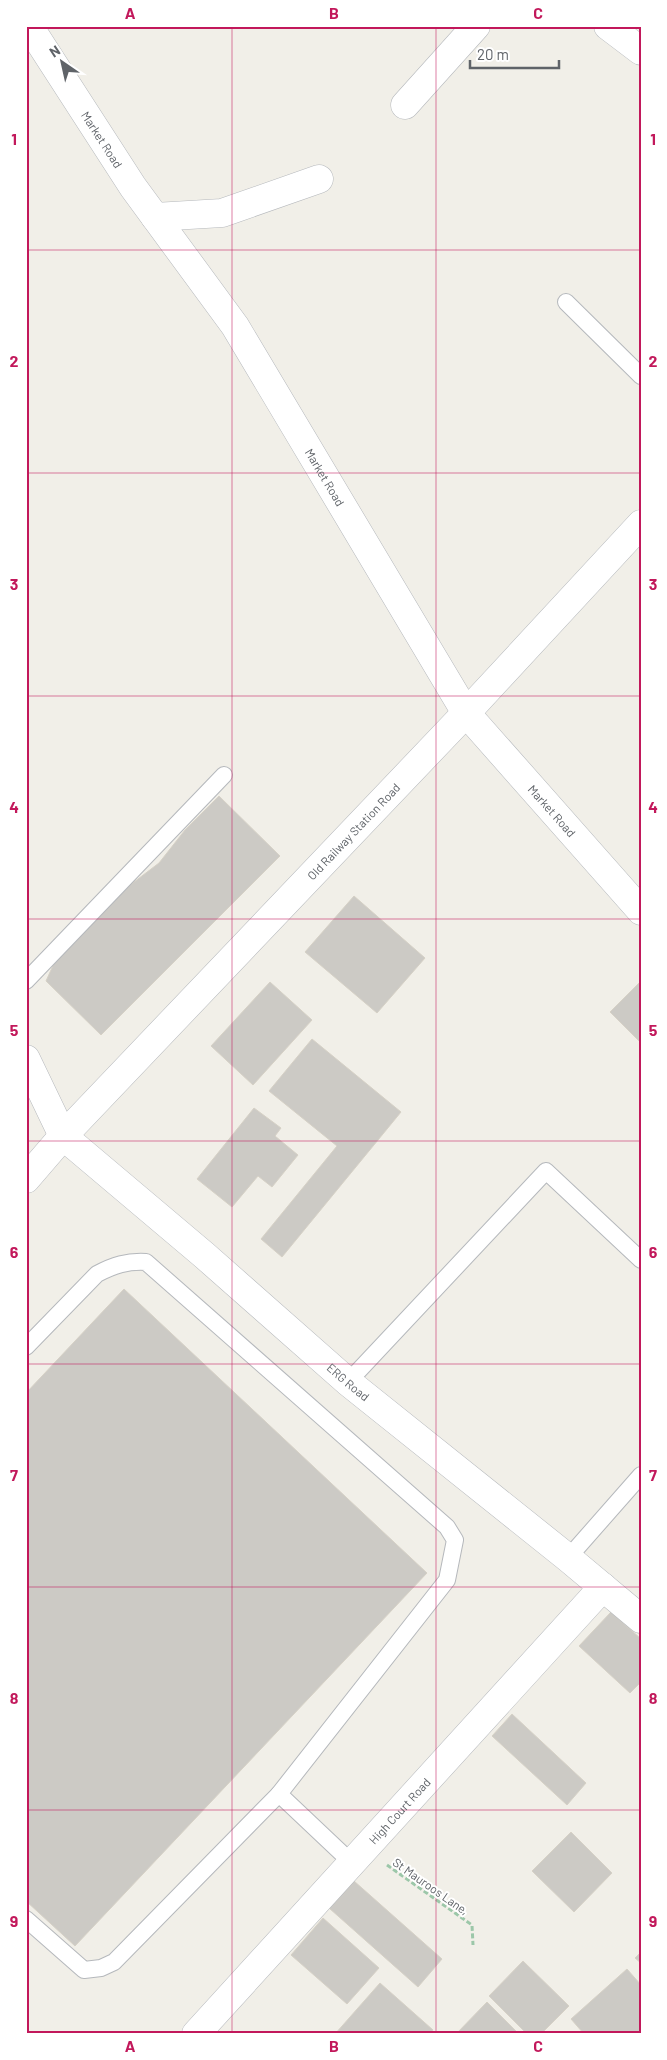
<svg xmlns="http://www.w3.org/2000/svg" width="667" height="2060" font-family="Barlow,sans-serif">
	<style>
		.building { fill: #cccac5; stroke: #d6d1c6 }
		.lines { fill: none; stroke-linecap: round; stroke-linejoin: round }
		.service-casing { stroke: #b5b8bc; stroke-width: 18 }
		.minor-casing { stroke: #b5b8bc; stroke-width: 29 }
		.tertiary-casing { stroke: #b5b8bc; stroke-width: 29 }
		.path { stroke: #9cc7a9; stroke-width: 3; stroke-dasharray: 5 2.5; stroke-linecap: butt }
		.service { stroke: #fff; stroke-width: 16 }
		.minor { stroke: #fff; stroke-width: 28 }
		.tertiary { stroke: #fff; stroke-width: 28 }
		.grid { fill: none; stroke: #c2185b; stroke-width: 1; stroke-opacity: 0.55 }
		.labels { text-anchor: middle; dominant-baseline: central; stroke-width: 4; stroke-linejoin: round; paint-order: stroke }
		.street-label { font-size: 12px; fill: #5f6368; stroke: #fff }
		.neatline { fill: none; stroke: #c2185b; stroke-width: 2 }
		.grid-label { font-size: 16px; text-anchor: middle; font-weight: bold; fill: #c2185b }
	</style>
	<rect width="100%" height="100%" fill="#f1efe8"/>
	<g class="building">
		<path d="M219,796L280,856L101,1035L46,981L56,959L109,901L159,863L185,830Z"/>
		<path d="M354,896L425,958L377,1013L305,952Z"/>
		<path d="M641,981V1043L610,1012Z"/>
		<path d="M270,982L312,1020L253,1085L211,1046Z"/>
		<path d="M312,1039L401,1112L282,1257L261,1239L337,1146L269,1091Z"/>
		<path d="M254,1108L281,1128L275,1136L298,1155L272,1187L258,1176L232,1207L197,1179Z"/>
		<path d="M124,1289L427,1573L75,1946L26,1901V1393Z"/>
		<path d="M611,1612L641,1639V1682L630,1693L579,1646Z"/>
		<path d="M512,1714L586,1783L567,1805L492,1736Z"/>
		<path d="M571,1832L612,1873L574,1912L532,1871Z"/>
		<path d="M354,1881L442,1959L418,1987L329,1908Z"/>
		<path d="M323,1918L379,1968L347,2004L291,1955Z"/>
		<path d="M641,1952V1963L635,1958Z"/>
		<path d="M523,1961L569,2006L541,2034H527L489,1996Z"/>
		<path d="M627,1969L641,1985V2034H584L571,2019Z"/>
		<path d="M380,1983L433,2030L430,2034H335Z"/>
		<path d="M487,2002L519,2034H456Z"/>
	</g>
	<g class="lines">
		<defs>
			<g id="service">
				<path d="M566,302L641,376"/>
				<path d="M26,981L224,775"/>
				<path d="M26,1347L97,1274C114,1265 127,1261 146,1262L447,1527L455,1540L447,1580L279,1794"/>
				<path d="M348,1382L546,1171L641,1260"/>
				<path d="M568,1558L641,1475"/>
				<path d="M26,1919L84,1970L101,1968L114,1962L279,1794L352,1863"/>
			</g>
			<g id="minor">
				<path d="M608,26L641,51"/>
				<path d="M405,105L476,26"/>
				<path d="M155,217L222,213L319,179"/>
				<path d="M26,1179L63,1136"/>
			</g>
			<g id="tertiary">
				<path id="s1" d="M29,26L133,187L235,326L466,713L641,911"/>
				<path id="s2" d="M26,1059L63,1136L204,1255L348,1382L568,1558L641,1619"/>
				<path id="s3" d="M63,1136L466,713L641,524"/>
				<path id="s4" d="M196,2034L603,1587"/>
			</g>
		</defs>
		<use href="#service" class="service-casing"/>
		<use href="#minor" class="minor-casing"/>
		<use href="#tertiary" class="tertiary-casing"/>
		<path class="path" d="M387,1865L472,1925L473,1945"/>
		<use href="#service" class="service"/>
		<use href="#minor" class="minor"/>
		<use href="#tertiary" class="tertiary"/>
	</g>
	<path class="grid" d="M232,26V2034M436,26V2034M26,250H641M26,473H641M26,696H641M26,919H641M26,1141H641M26,1364H641M26,1587H641M26,1810H641"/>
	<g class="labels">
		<g class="street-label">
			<text stroke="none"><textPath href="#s1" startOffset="135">Market Road</textPath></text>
			<text stroke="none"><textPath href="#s1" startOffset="540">Market Road</textPath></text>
			<text stroke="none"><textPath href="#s1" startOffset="945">Market Road</textPath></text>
			<text stroke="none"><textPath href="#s3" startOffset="421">Old Railway Station Road</textPath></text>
			<text stroke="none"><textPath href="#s2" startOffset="462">ERG Road</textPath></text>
			<text stroke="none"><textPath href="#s4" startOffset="302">High Court Road</textPath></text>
			<text transform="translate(431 1886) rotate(35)">St Mauroos Lane,</text>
		</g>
	</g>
	<rect width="667" height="2060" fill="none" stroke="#ffffff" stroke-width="55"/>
	<g transform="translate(62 62) rotate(326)" stroke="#ffffff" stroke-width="4" paint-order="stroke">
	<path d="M0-4L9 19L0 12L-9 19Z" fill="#5f6368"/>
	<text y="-8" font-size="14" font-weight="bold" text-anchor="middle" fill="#5f6368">N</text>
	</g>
	<path d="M470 60v8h89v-8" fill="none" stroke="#5f6368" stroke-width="2.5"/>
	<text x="477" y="60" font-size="15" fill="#5f6368" stroke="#ffffff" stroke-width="4" paint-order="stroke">20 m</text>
	<rect x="28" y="28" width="612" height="2004" class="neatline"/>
	<g class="grid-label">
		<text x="130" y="19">A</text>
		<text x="334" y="19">B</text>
		<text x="538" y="19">C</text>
		<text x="14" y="145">1</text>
		<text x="653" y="145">1</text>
		<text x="14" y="367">2</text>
		<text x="653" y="367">2</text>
		<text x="14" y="590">3</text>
		<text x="653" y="590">3</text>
		<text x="14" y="813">4</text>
		<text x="653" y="813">4</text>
		<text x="14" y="1036">5</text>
		<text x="653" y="1036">5</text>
		<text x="14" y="1258">6</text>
		<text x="653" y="1258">6</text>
		<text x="14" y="1481">7</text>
		<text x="653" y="1481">7</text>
		<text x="14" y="1704">8</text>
		<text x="653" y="1704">8</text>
		<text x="14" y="1927">9</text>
		<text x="653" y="1927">9</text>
		<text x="130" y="2052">A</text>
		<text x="334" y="2052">B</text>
		<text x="538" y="2052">C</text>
	</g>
</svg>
